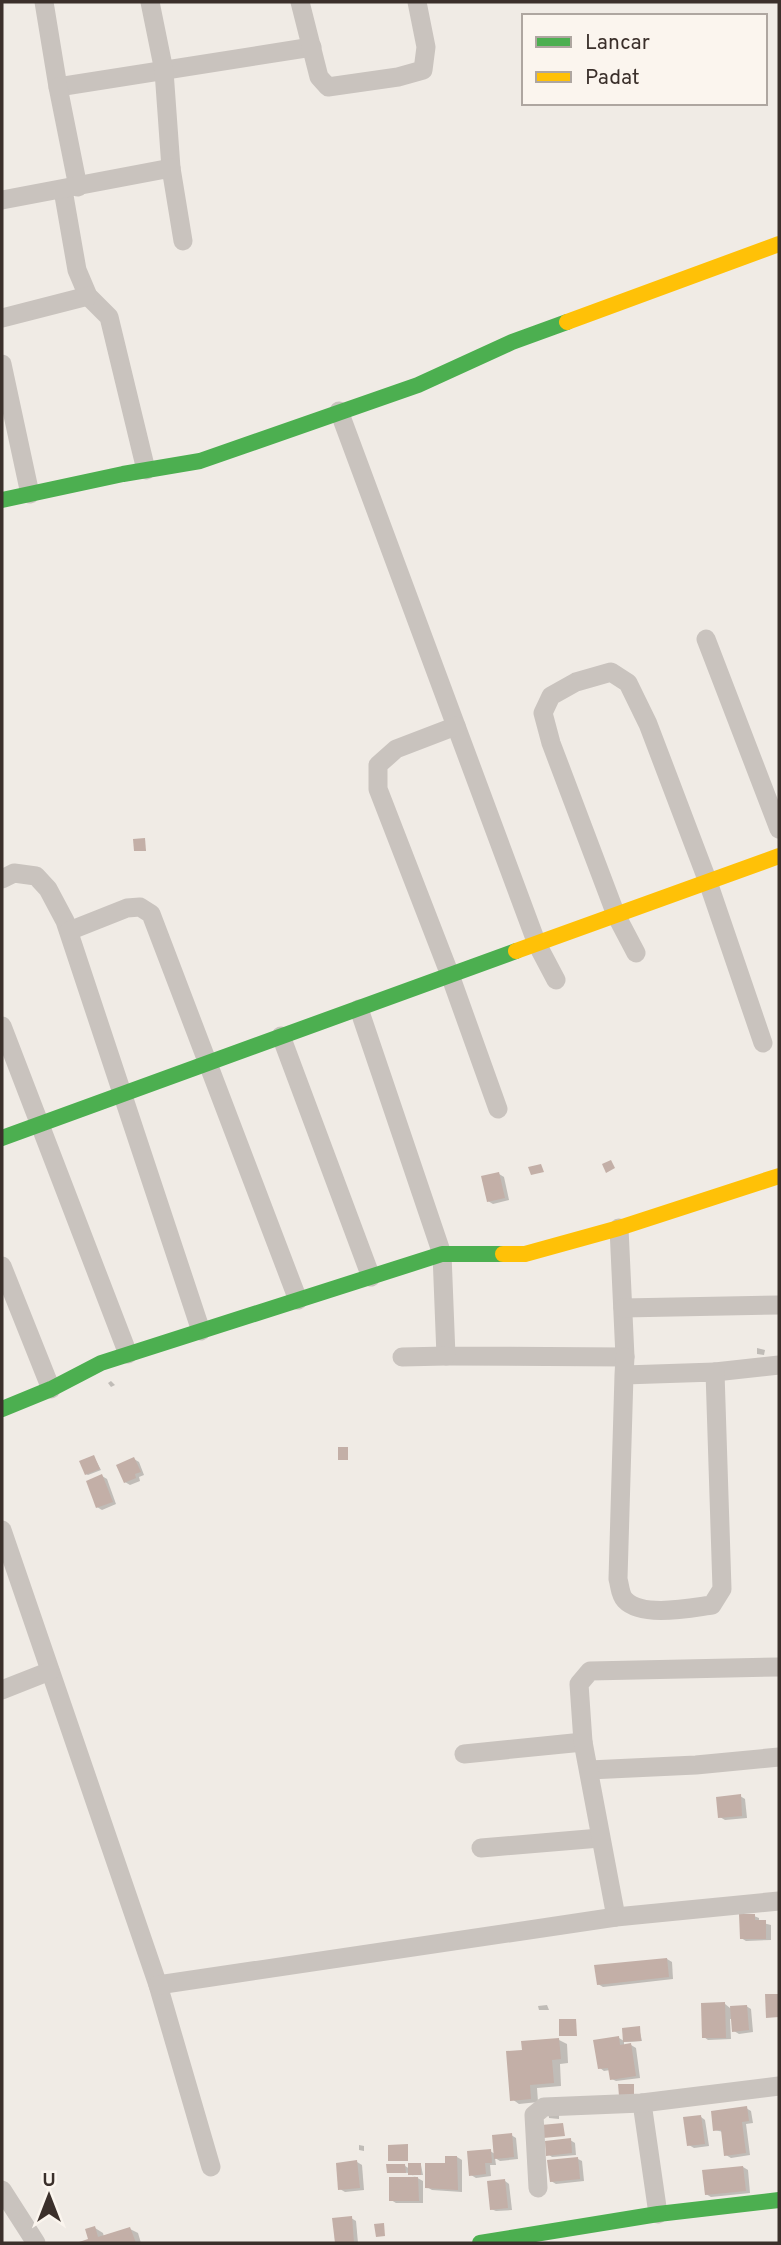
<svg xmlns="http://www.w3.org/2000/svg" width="781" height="2245" font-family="Overpass,sans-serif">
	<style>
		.shadow { fill: #0003 }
		.building { fill: #c3afa7 }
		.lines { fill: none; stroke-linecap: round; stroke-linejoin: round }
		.street { stroke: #c9c3be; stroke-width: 19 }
		.fast { stroke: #4caf50; stroke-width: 16 }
		.slow { stroke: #ffc107; stroke-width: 16 }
	</style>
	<rect width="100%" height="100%" fill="#f0ebe5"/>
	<g class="shadow">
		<path d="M499,1174L504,1177L509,1200L493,1204L488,1201Z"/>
		<path d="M757,1348L765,1350L764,1355L757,1354Z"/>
		<path d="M111,1381L115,1385L111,1387L108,1383Z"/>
		<path d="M94,1457L101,1470L88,1475L86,1474Z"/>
		<path d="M134,1459L139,1462L144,1475L139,1477L140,1481L130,1485L125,1482Z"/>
		<path d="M102,1476L107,1479L116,1504L102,1510L97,1507Z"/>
		<path d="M740,1796L745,1799L747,1818L725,1820L720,1817Z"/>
		<path d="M754,1916L759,1918V1922L771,1925V1940L746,1941L741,1938Z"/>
		<path d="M667,1959L672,1962L673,1979L603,1987L598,1984Z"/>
		<path d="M725,2004L730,2008L746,2006L751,2009L753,2032L739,2034L734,2031L733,2019H730L731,2039L708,2040L704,2037Z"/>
		<path d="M547,2005L549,2010H539L538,2006Z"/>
		<path d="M639,2028L642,2041L624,2042V2046L631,2045L636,2048L640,2078L616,2081L612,2079L610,2070L604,2071L600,2068L619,2038L624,2041Z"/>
		<path d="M559,2040L567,2044L568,2063L560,2064L561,2086L537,2088L538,2102L519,2104L512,2099L524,2052Z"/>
		<path d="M746,2108L751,2111L753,2123L746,2124L750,2155L731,2158L726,2155L723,2132L715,2130Z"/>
		<path d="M549,2113H559V2119L549,2118Z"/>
		<path d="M701,2117L705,2120L709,2146L694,2148L689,2145Z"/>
		<path d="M511,2135L516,2138L518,2159L500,2161L495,2158L496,2165H490L491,2176L476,2178L471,2175L490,2151L495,2154Z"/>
		<path d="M570,2140L575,2143L576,2155L552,2157L548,2154Z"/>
		<path d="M359,2145L364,2146V2151L359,2150Z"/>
		<path d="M457,2157L462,2160V2192L432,2190L427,2187L447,2165Z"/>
		<path d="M578,2159L582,2161L584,2181L556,2184L551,2181Z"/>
		<path d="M357,2162L362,2165L364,2190L345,2192L340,2189Z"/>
		<path d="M421,2165L423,2175H412L423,2181V2203H396L391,2200L417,2178L410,2174V2173L388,2172L405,2166L410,2169Z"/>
		<path d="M743,2167L748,2170L750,2193L711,2197L706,2194Z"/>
		<path d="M505,2181L509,2184L512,2210L496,2211L491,2209Z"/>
		<path d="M351,2218L356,2221L358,2243H337L334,2219Z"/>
		<path d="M95,2228L103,2233L104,2237L130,2229L138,2233L141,2243H80L90,2240Z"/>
	</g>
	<g class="building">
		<path d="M145,838L146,851H134L133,839Z"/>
		<path d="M611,1160L615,1168L606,1173L602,1164Z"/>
		<path d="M541,1164L544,1172L531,1175L528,1167Z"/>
		<path d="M499,1172L505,1198L487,1202L481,1176Z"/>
		<rect x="338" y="1447" width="10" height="13"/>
		<path d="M94,1455L100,1469L85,1475L79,1461Z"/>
		<path d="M134,1457L141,1472L135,1474L136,1478L124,1483L116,1465Z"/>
		<path d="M102,1474L113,1502L96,1508L86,1481Z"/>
		<path d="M741,1794L742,1816L718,1818L716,1797Z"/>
		<path d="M739,1914H755V1920H766V1939H740Z"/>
		<path d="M667,1958L669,1977L597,1985L594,1965Z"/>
		<path d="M765,1994H779V2017L766,2018Z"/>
		<path d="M725,2002L726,2038H702L701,2003Z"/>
		<path d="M747,2005L749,2030L732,2032L730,2006Z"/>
		<path d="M559,2019H576L577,2036H559Z"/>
		<path d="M640,2026L641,2041L623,2042L622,2028Z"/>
		<path d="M619,2036L620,2045L631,2043L636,2076L610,2080L608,2068L598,2069L593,2040Z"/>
		<path d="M559,2038L561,2059L552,2060L554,2083L530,2085L531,2099L510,2101L506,2051L522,2050L521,2041Z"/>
		<path d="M618,2084H634V2096H619Z"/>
		<path d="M747,2106L749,2121L742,2122L746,2153L724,2156L721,2130L713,2131L711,2111Z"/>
		<path d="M701,2115L705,2144L687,2146L683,2117Z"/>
		<path d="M563,2123L565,2136L543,2138L541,2125Z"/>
		<path d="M512,2133L514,2157L494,2159L492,2135Z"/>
		<path d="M571,2138L572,2153L546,2156L545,2141Z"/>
		<path d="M408,2144V2161H388V2145Z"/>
		<path d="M491,2149L492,2163H485L486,2174L469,2176L467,2151Z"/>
		<path d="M445,2156H457L458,2190L425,2188V2163H445Z"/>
		<path d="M578,2157L580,2179L550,2182L547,2160Z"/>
		<path d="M357,2160L360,2188L338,2190L336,2163Z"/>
		<rect x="408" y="2163" width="13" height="12"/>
		<path d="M386,2164H405L406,2173H387Z"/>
		<path d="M743,2166L746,2191L705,2195L702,2170Z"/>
		<path d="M389,2177H418L419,2201H389Z"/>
		<path d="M505,2179L508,2208L490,2210L487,2181Z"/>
		<path d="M352,2216L354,2243H335L332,2218Z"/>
		<path d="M384,2223L385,2236L376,2237L374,2224Z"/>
		<path d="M95,2226L98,2237L130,2227L136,2243H76L88,2239L85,2229Z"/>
	</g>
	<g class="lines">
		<g class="street">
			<path d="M44,2L58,87L312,47"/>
			<path d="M150,2L164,71L171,168"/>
			<path d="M300,2L319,77L328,87L398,77L423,70L426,47L417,2"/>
			<path d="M58,87L78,187"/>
			<path d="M63,190L77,270L88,296L109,317L146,470"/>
			<path d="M2,200L171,168L183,241"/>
			<path d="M2,318L88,296"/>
			<path d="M2,364L30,494"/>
			<path d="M339,411L537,944L556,980"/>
			<path d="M706,639L779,829"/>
			<path d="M456,726L396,749L378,765V789L450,975L498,1109"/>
			<path d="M2,879L14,873L36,876L48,889L65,921L201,1331"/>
			<path d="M69,931L127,908L140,907L151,914L298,1300"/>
			<path d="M636,953L616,915L551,743L543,713L551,696L576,682L611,672L628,683L648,724L708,882L763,1043"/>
			<path d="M359,1009L442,1254L446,1356L625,1357L619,1228"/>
			<path d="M2,1026L128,1354"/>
			<path d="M281,1036L371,1277"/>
			<path d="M2,1266L51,1389"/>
			<path d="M623,1308L779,1305"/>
			<path d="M402,1357L446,1356"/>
			<path d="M715,1372L779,1365"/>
			<path d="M624,1375L715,1372L722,1589L712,1605C690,1608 642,1618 625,1600C620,1595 620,1586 618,1579L624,1375L625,1357"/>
			<path d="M2,1530L158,1985L211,2167"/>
			<path d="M2,1690L50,1671"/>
			<path d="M464,1754L583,1742"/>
			<path d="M589,1770L696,1765L779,1757"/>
			<path d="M481,1848L600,1838"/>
			<path d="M616,1917L583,1742L579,1684L590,1671L779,1667"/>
			<path d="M158,1985L616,1917L779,1901"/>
			<path d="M642,2103L658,2214"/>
			<path d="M538,2188L534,2115L544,2107L642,2103L779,2086"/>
			<path d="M2,2190L36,2243"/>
		</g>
		<g class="fast">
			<path d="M2,500L123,474L200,461L418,385L512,342L567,322"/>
			<path d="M2,1138L516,951"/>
			<path d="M2,1409L51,1389L101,1363L442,1254H503"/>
			<path d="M480,2243L658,2214L779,2200"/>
		</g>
		<g class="slow">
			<path d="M567,322L779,244"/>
			<path d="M516,951L779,856"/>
			<path d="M503,1254H525L619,1228L779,1176"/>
		</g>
	</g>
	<rect width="781" height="2245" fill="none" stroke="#3b302b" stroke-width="7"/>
	<rect x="522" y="14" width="245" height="91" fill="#fbf5ee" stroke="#aea6a0" stroke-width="2"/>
	<rect x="536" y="37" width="35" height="10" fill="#4caf50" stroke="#aea6a0" stroke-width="2"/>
	<text x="585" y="49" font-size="21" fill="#3b302b">Lancar</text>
	<rect x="536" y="72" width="35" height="10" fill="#ffc107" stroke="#aea6a0" stroke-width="2"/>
	<text x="585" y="84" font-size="21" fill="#3b302b">Padat</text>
	<g transform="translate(49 2196)" stroke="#fbf5ee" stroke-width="5" paint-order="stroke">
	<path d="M0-5L12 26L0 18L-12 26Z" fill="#3b302b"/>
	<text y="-10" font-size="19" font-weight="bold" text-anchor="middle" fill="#3b302b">U</text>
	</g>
</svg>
